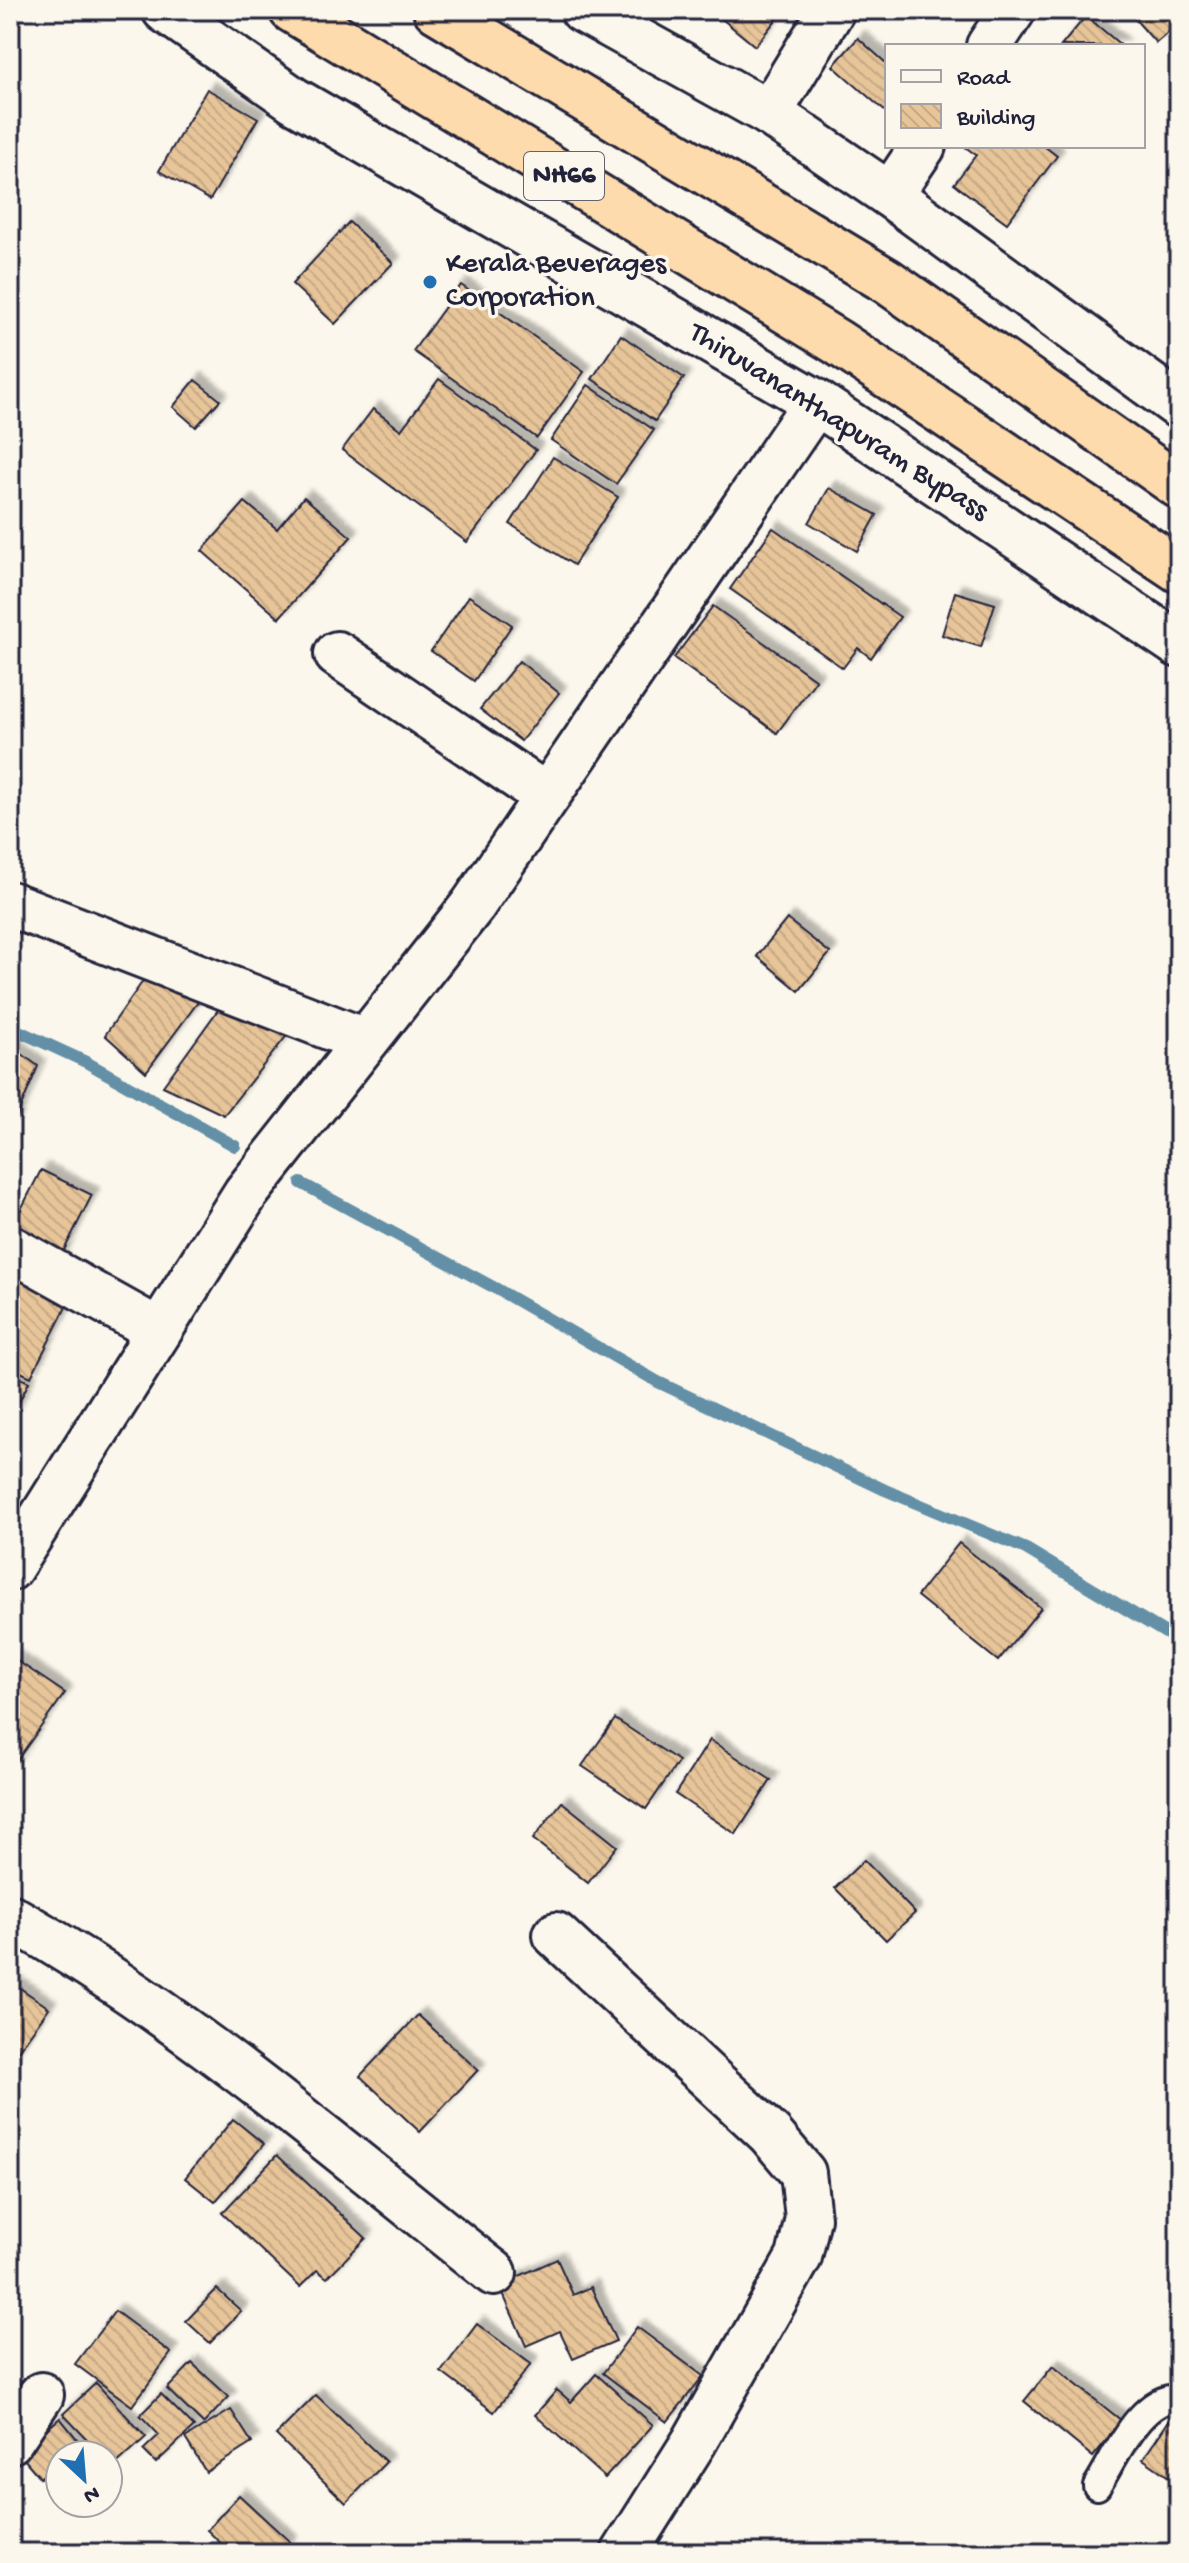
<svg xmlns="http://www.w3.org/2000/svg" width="1189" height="2563" font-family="'Gochi Hand',sans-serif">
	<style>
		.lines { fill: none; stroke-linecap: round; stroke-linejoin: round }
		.stream { stroke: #638fa7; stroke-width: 12 }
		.building { fill: url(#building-back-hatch); stroke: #22223b; stroke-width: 2; filter: url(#shadow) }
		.service-casing { stroke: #22223b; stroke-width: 32 }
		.minor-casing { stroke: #22223b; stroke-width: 50 }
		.tertiary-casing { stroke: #22223b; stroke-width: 50 }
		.trunk-casing { stroke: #22223b; stroke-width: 50 }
		.service { stroke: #fbf7ec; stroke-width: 26 }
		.minor { stroke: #fbf7ec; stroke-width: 44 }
		.tertiary { stroke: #fbf7ec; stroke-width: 44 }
		.trunk { stroke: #fedbac; stroke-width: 44 }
		.poi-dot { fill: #1f6fb2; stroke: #fbf7ec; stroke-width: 3 }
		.labels { text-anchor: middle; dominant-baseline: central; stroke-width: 7; stroke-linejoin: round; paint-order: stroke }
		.shield { fill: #fbf7ec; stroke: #636270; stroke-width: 2 }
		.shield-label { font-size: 28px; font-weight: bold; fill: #22223b }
		.poi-label { font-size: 30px; fill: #22223b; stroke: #fbf7ec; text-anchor: start }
		.street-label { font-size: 30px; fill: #22223b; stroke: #fbf7ec }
	</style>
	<defs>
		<pattern id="building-back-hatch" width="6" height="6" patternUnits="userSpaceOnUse" patternTransform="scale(2)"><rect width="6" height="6" fill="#e7c599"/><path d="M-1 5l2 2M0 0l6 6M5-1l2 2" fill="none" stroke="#c6a985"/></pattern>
		<filter id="shadow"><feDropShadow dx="7" dy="-7" stdDeviation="2" flood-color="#0004"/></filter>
	</defs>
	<rect width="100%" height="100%" fill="#fbf7ec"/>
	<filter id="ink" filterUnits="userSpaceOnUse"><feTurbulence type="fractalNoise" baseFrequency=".0125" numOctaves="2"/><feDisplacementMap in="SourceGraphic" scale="16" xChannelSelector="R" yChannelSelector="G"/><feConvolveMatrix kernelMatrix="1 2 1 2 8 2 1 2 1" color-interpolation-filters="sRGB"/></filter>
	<g filter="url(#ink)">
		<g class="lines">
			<g class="stream">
				<path d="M10,1027L86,1062L235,1146"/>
				<path d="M301,1183L495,1288L658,1382L885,1490L1026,1549L1179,1641"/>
			</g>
		</g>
		<g class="building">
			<path d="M711,10H784L755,46Z"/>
			<path d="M1127,10H1179V23L1156,43Z"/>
			<path d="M1086,16L1122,46H1061Z"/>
			<path d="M858,38L887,64V113L833,66Z"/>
			<path d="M207,89L258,118L210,200L159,171Z"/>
			<path d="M964,146H1044L1057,156L1007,223L954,184L976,155Z"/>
			<path d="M349,222L393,263L335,324L292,284Z"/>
			<path d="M461,285L584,372L537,438L413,351Z"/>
			<path d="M621,335L684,378L655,421L592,379Z"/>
			<path d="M439,379L536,450L467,542L342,450L373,409L401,430Z"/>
			<path d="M195,380L220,400L196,427L173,407Z"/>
			<path d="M588,385L654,430L616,484L551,440Z"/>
			<path d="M553,457L618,497L574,565L510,524Z"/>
			<path d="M829,488L877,515L857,551L809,523Z"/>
			<path d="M304,497L351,537L279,618L202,551L245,502L277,529Z"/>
			<path d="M773,528L900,617L871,658L858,648L843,668L730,589Z"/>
			<path d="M955,592L995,604L981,647L942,635Z"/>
			<path d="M469,596L512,625L474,681L431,651Z"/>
			<path d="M713,606L816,680L777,733L674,658Z"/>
			<path d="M519,661L559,693L521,741L480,709Z"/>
			<path d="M787,919L830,953L799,991L757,956Z"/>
			<path d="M150,971L198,1002L146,1072L105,1035Z"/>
			<path d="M228,996L288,1034L224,1115L163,1086Z"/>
			<path d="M10,1045L38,1066L13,1126L10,1124Z"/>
			<path d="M41,1170L92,1195L57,1264L10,1231Z"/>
			<path d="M10,1267L71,1297L31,1377L10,1367Z"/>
			<path d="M10,1373L29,1382L10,1420Z"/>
			<path d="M959,1543L1041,1608L998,1661L917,1596Z"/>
			<path d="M10,1656L65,1693L10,1770Z"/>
			<path d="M615,1719L679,1761L646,1809L582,1766Z"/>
			<path d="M710,1740L771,1780L736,1834L675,1794Z"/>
			<path d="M562,1802L617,1846L588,1883L533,1839Z"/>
			<path d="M864,1860L915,1913L886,1940L835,1888Z"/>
			<path d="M10,1981L49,2008L10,2062Z"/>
			<path d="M418,2015L478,2070L420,2132L360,2076Z"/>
			<path d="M233,2119L264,2144L215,2202L185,2178Z"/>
			<path d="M277,2155L366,2238L327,2278L317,2270L300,2287L222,2213Z"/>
			<path d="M557,2259L573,2295L591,2287L616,2341L573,2359L560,2331L526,2346L499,2285Z"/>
			<path d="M217,2289L241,2311L210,2343L186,2321Z"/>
			<path d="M115,2311L171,2353L132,2406L75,2364Z"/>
			<path d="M477,2324L531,2364L494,2412L441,2372Z"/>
			<path d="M637,2327L703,2376L667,2422L603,2373Z"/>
			<path d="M192,2363L229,2397L203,2424L167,2389Z"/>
			<path d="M1053,2366L1122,2421L1093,2457L1024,2401Z"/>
			<path d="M596,2374L653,2425L605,2478L535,2415L557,2390L571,2402Z"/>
			<path d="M96,2383L146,2437L113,2467L108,2455H102L63,2414Z"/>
			<path d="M161,2394L194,2427L156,2463L143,2450L159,2435L140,2415Z"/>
			<path d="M316,2395L386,2462L346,2503L276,2435Z"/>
			<path d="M1179,2406V2484L1143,2459Z"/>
			<path d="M231,2410L252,2443L206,2472L185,2438Z"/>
			<path d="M60,2418L90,2455H60V2461L40,2478L19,2453Z"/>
			<path d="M239,2495L290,2542L280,2553H231L207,2530Z"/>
		</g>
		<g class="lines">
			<defs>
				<path id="service" d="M1097,2486C1115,2458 1140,2396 1179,2398"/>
				<g id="minor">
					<path d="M989,46L1013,10"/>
					<path d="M769,113L832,10"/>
					<path d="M890,195L923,146"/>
					<path d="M337,654L546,796"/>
					<path d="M10,904L365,1041"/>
					<path d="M10,1248L159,1331"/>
					<path d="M10,1568L246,1193L473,905L816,402"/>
					<path d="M10,1917C184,2015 338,2150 494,2273"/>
					<path d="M556,1935L770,2134L803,2173L808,2218L799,2257L694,2442L624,2553"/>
					<path d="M10,2441L41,2395"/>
				</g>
				<g id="tertiary">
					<path d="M165,10L294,100L816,402L1179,645"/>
					<path d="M583,10L769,113L890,195L1179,406"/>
				</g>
				<g id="trunk">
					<path d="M292,10L837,342L1179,570"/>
					<path d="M436,10L887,281L1179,486"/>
				</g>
			</defs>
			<use href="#service" class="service-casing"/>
			<use href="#minor" class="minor-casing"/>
			<use href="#tertiary" class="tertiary-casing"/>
			<use href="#trunk" class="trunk-casing"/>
			<use href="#service" class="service"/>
			<use href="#minor" class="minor"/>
			<use href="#tertiary" class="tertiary"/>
			<use href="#trunk" class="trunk"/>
		</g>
	</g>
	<circle class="poi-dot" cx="430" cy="282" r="8"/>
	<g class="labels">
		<rect class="shield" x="524" y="152" width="80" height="48" rx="6"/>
		<g class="shield-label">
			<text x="564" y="176">NH66</text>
		</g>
		<g class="poi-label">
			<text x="446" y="265">Kerala Beverages<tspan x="446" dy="34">Corporation</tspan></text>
		</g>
		<g class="street-label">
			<text transform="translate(838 423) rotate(32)">Thiruvananthapuram Bypass</text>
		</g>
	</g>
	<rect width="1189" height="2563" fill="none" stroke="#fbf7ec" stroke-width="40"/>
	<rect x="20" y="20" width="1149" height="2523" fill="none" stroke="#22223b" stroke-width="3" filter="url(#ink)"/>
	<rect x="885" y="44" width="260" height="104" fill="#fbf7ec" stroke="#a4a2a5" stroke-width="2"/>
	<rect x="901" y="70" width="40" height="12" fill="#fbf7ec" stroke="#a4a2a5" stroke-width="2"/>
	<text x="957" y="84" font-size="24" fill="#22223b">Road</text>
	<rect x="901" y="104" width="40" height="24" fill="url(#building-back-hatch)" stroke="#a4a2a5" stroke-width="2"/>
	<text x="957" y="124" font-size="24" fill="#22223b">Building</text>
	<g transform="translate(84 2479) rotate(154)"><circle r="38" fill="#fbf7ec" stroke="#a4a2a5" stroke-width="2"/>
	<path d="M0-6L14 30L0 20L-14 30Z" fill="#1f6fb2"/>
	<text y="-12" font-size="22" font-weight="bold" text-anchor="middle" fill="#22223b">N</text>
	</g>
</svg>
